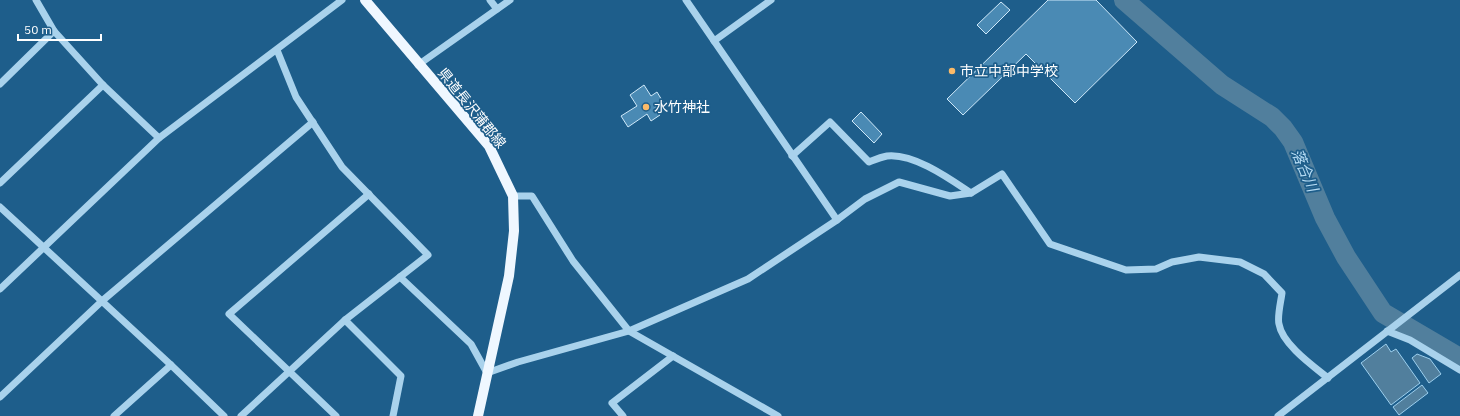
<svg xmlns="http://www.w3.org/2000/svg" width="1460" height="416" font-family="'IBM Plex Sans','Noto Sans JP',sans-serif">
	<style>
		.water { fill: #517f9d; stroke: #9ccfee }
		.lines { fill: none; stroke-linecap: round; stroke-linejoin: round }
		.river { stroke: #517f9d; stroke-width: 20 }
		.building { fill: #4a8ab4; stroke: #cee8f9 }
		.minor { stroke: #a9d2ec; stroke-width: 7 }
		.major { stroke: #eff7ff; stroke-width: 10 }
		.poi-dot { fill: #fbba68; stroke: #1e5e8b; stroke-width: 1.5 }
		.labels { text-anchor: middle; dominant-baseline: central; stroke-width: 3.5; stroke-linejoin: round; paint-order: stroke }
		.poi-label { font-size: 14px; fill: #fff; stroke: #1e5e8b; text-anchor: start }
		.street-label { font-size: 14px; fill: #fff; stroke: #1e5e8b }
		.water-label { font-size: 15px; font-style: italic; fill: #b5dbf3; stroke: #1e5e8b }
	</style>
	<rect width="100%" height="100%" fill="#1e5e8b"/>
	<g class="water">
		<path d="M1386,344L1391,352L1396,349L1420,383L1391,405L1361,363Z"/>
		<path d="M1417,354L1430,359L1441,374L1429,383L1412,358Z"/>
		<path d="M1422,385L1428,393L1399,415L1393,407Z"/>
	</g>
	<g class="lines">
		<path class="river" d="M1124,0L1222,85L1272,117L1283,128L1293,142L1325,218L1346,257L1383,313L1460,358"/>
	</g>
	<g class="building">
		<path d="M1048,0H1096L1137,42L1075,103L1026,54L963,115L947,99Z"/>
		<path d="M1001,2L1010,10L986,34L977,25Z"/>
		<path d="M644,85L651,96L657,92L663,102L655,107L660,115L651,121L647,114L628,127L621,116L637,106L630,95Z"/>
		<path d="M861,112L882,134L874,143L852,121Z"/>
	</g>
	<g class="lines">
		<g class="minor">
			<path d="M36,0L54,31L103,85L159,138L342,0"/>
			<path d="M490,0L497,9"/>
			<path d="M686,0L837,220"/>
			<path d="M714,41L771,0"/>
			<path d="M418,65L510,0"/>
			<path d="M0,84L54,31"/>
			<path d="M792,156L830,122L869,162C874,160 881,157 887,156C914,153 950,179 971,193"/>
			<path d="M0,183L103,85"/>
			<path d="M513,196H532L573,261L629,331L778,416"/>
			<path d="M0,207L171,365L224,416"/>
			<path d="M400,277L471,344L487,373L518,362L629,331L748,279L837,220L865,199L899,182L950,196L971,193L1002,174L1050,244L1126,270L1156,269L1172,262L1199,257L1240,262L1264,274L1282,293C1281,301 1277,317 1279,324C1282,344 1313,366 1328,378"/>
			<path d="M0,289L159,138"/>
			<path d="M345,320L401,376L393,416"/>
			<path d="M1387,331L1410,340L1460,370"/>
			<path d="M0,397L102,301L313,122"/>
			<path d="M114,416L171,365"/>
			<path d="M241,416L345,320L428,255L342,167L296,97L277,50"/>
			<path d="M336,416L229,314L369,194"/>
			<path d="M623,416L612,403L673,356"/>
			<path d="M1278,416L1460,275"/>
		</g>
		<path class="major" d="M365,0L489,146L513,196L514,231L509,276L478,416"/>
	</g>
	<g class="poi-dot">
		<circle cx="952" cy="71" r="4"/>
		<circle cx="646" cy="107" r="4"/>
	</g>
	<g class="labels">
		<g class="poi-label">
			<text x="960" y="71">市立中部中学校</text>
			<text x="654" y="107">水竹神社</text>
		</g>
		<g class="street-label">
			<text transform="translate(472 108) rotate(51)">県道長沢蒲郡線</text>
		</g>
		<g class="water-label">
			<text transform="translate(1305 170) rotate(67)">落合川</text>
		</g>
	</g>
	<path d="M18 34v6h83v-6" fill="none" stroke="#ffffff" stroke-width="2"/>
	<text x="24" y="34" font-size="12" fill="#ffffff" stroke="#1e5e8b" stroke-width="3" paint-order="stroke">50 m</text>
</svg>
